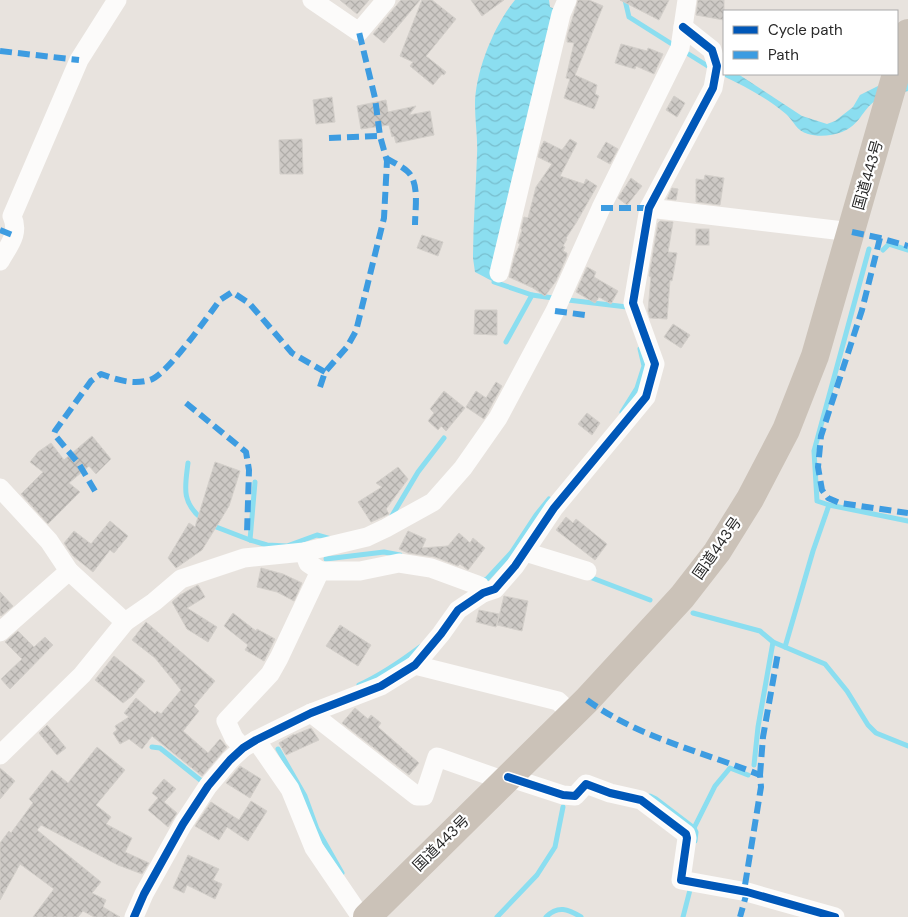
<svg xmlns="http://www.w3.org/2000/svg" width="908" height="917" font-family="'DM Sans','Noto Sans JP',sans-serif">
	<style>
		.water { fill: url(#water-waves) }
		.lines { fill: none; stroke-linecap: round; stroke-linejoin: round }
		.stream { stroke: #8bdef0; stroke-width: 5 }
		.building { fill: url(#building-cross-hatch); stroke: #d3cfca }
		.minor { stroke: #fcfbfa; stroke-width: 19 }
		.trunk { stroke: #cbc2b8; stroke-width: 28 }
		.quiet { stroke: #3d9ce1; stroke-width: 6; stroke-dasharray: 12 6; stroke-linecap: butt }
		.cycleway-casing { stroke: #fff; stroke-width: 11 }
		.cycleway { stroke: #0057b8; stroke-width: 8 }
		.labels { text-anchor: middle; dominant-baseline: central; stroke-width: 4.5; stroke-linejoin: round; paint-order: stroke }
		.street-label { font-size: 15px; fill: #292929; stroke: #fff }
	</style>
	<defs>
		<pattern id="water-waves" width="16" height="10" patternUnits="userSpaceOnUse" patternTransform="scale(1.25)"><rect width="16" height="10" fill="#8bdef0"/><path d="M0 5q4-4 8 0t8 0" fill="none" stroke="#78bece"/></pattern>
		<pattern id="building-cross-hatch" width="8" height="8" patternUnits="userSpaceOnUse" patternTransform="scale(1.25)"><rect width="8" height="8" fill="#cdc9c5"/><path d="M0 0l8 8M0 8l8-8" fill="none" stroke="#b0ada9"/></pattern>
	</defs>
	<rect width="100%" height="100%" fill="#e8e3de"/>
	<g class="water">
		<path d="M515,0H549L550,7L557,10L494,282L475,272L473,258C473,224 476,189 477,155C478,139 475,122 475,105C475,72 494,25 515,0Z"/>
		<path d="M726,74H738L802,116L827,124L835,121L853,107L860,95L882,84L908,77V91C898,94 883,95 875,101C862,110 860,125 842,132C832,136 818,137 808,134C796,131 794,121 786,114C768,99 745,86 723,76Z"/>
	</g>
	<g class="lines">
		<g class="stream">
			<path d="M625,0L629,17L675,46"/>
			<path d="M682,50L711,68"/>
			<path d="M869,249L814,451L817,501L829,505L908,521"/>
			<path d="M883,250L889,244L908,250"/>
			<path d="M494,282L532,295L553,298"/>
			<path d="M568,300L627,307"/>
			<path d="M506,342L532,295"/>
			<path d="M622,412L637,388L644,366L640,349"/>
			<path d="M188,463C185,487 181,502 202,519"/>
			<path d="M255,482L250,540L267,545L287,546L317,535L331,539"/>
			<path d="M390,519L418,472L444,438"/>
			<path d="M211,525L250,540"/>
			<path d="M326,559L384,552L400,555"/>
			<path d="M587,576L650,600"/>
			<path d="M480,579L486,580L511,553L536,515L549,499"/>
			<path d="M693,613L760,631L773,642L825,664L847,691L868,725L876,733L908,746"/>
			<path d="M785,647L813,551L829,505"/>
			<path d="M359,685C381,675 400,662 420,647"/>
			<path d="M152,747L160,748L204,783"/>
			<path d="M278,749L305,796L317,829L342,873"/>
			<path d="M754,765L758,727L773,642"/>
			<path d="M650,796L656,799L694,828L696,832L695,841"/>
			<path d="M694,828L715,786L730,768L748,775"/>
			<path d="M497,917L537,875L555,847L563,807"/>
			<path d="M546,917C558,905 568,909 581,917"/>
			<path d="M683,917L691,886"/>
		</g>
	</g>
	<g class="building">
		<path d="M340,0H369L357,14Z"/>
		<path d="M401,0H420L384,43L373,34Z"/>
		<path d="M422,0H432L456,19L426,56L446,72L444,75L442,74L433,85L410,66L413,62L400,56Z"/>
		<path d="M471,0H504L482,16Z"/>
		<path d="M578,0H589L603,6L575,75L597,85L595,94L599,96L594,109L564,98L570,79L566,78L574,43L567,42V36Z"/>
		<path d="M620,0H669L659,20Z"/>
		<path d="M698,0H724V20L696,15Z"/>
		<path d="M621,44L647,51L648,48L663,54L654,74L636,66L635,69L615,63Z"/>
		<path d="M674,96L685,103L677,117L666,110Z"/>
		<path d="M332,97L335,122L316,124L313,100Z"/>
		<path d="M386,100L388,112L416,106L409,115L430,111L434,135L396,143L394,136L392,137L389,125L361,129L357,106Z"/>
		<path d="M302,139L303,174H280L279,140Z"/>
		<path d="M570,139L577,143L560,176L584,184L586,179L597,186L576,223L566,238L567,239L563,246L565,247L563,251L567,253V256L556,281L545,296L533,288L509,277L515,255L520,244L518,243L522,230L521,229L524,217L528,218L536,187L552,164L538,157L541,147L544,141L562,150Z"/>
		<path d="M606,142L618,149L610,164L597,157Z"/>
		<path d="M705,175L724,178L720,205L696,202V179L704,180Z"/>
		<path d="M631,178L642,186L627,205L618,198Z"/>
		<path d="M672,188L678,189L676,200L667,199Z"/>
		<path d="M660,221L673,222L668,252L677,253L672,281L670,280L667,319L650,318L648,311L651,277L649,276L658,223Z"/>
		<rect x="696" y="229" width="13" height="16"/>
		<path d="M422,235L443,242L438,256L417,248Z"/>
		<path d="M587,267L596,272L594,277L618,291L611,304L599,297L595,303L576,292Z"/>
		<path d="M475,310H497V335L474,334Z"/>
		<path d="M673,324L690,335L681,348L664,337Z"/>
		<path d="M496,382L502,386L484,419L466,407L476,391L486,398Z"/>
		<path d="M444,391L465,408L446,431L441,426L438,430L428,421L434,413L430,409Z"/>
		<path d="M587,413L600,423L592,435L578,424Z"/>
		<path d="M92,436L111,459L96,474L89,466L69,483L80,492L48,524L21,494L43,472L30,462L38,452L51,443L64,460Z"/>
		<path d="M215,462L240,471L229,506L202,550L176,568L168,558L189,523L195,527Z"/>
		<path d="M398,467L408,479L386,509L389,514L371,522L358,502L382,487L376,483Z"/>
		<path d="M566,517L573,523L576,519L607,544L595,560L556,530Z"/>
		<path d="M110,521L128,536L114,553L110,550L93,572L73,556L64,543L74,531L91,544Z"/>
		<path d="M408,531L426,539L422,548L448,546L459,533L470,543L473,538L485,548L468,570L460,564L458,566L435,557L408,553L399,549Z"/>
		<path d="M261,568L283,574L302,583L294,601L277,592L257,587Z"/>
		<path d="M198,585L205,597L187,608L217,627L208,642L187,629L172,602L180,595Z"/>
		<path d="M0,592L13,606L1,616L0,615Z"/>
		<path d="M504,596L528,601L522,631L497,625Z"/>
		<path d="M479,610L499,614L496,627L476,622Z"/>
		<path d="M233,613L256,631L257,629L275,639L264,661L245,650L248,645L224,626Z"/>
		<path d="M146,622L215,681L194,706L199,711L183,731L208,753L220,739L227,747L202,776L152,736L142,749L129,739L120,744L113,733L117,730L115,726L129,717L124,713L136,698L155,714L157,711L161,714L181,690L155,658L132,640Z"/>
		<path d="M340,625L371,645L358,666L326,646Z"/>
		<path d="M18,631L34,647L45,637L53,645L10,689L1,679L22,659L5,642Z"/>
		<path d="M114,656L145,681L132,696L123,703L95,680Z"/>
		<path d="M355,708L368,719L371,715L381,723L378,727L419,763L409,775L342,723Z"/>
		<path d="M47,725L66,748L57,755L39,733Z"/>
		<path d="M311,728L319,740L286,755L279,743L294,734V735Z"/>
		<path d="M97,747L125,770L96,805L111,817L106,824L132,838L125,852L149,863L142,874L118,865L41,825L37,830L101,882L92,893L106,900L103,907L120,917H94L83,911L78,917H33L54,889L20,864L0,900V843L9,831L11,833L33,803L29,799L52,770L68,783Z"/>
		<path d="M240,766L261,779L250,798L226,783Z"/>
		<path d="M0,768L15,781L0,799Z"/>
		<path d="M164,779L176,789L164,802L177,813L168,827L148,810L158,798L152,793Z"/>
		<path d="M251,801L267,811L248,841L227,827L219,840L195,826L211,802L239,820Z"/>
		<path d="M188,855L219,869L213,880L222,884L215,899L187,885L184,893L173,888Z"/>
	</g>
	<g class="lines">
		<g class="minor">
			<path d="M312,0L359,32L386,0"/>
			<path d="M649,208L852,232"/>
			<path d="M0,261C9,245 20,234 12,216L79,60L117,0"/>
			<path d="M499,273L561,14L567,0"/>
			<path d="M0,488L49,541L69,571L125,622"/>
			<path d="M525,552L587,571"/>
			<path d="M320,571H360L399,563L431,568L480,586L483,593"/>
			<path d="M0,632L69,571"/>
			<path d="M415,665L558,701L572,714"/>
			<path d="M311,713L417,796H424L437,757L505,781"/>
			<path d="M256,740L290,789L314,848L361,917"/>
			<path d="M243,748L234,738L226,721L270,674L279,658L320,571L308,563L304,552"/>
			<path d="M0,755L82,675L125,622L154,602L181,579L244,558L304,552L367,537L386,528L433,502L463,468L498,418L555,311L601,208L680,48L687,0"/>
			<path d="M508,777L563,795L575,796L586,784L610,793L641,800L686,834L687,838L681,880L747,892L835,917"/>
			<path d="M134,917L144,894L183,824L208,786L230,760L243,748L256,740L311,713L381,686L415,665L441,634L458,610L483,593L495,589L515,566L554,508L646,397L655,364L633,303L649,208L713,88L717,66L712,50L683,27"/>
		</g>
		<g class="trunk">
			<path d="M897,72L908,33"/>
			<path d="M367,917L587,700L682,597L717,552L750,499L786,430L815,356L896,74"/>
		</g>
		<g class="quiet">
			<path d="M0,51L79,60"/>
			<path d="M329,138L380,136"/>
			<path d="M386,158C393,162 401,166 407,171C420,182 415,209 415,225"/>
			<path d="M601,208H649"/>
			<path d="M0,230L15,236"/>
			<path d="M852,232L880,238L908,246"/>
			<path d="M880,238L862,310L821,436L818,467L822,490L828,498L840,503L908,513"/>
			<path d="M555,311L585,315"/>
			<path d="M320,387L325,372L347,347L356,331L384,218L387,161L380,136L375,98L359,32"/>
			<path d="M186,403L246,452L249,470L247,533"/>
			<path d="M95,491L79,464L54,434L55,431L91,381L101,374C117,380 133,385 150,380C168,374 207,317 220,300L232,292L249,303L292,353L325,372"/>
			<path d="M587,700C639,738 701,751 760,775L761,787L745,885L747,892L740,917"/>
			<path d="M760,775L763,737L778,653"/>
		</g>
		<defs>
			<g id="cycleway">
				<path d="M508,777L563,795L575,796L586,784L610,793L641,800L686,834L687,838L681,880L747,892L835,917"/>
				<path d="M134,917L144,894L183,824L208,786L230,760L243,748L256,740L311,713L381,686L415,665L441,634L458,610L483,593L495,589L515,566L554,508L646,397L655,364L633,303L649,208L713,88L717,66L712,50L683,27"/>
			</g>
		</defs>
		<use href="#cycleway" class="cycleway-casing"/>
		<use href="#cycleway" class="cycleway"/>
	</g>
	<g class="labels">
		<g class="street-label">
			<text transform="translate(868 175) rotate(-74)">国道443号</text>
			<text transform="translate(717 548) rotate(-55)">国道443号</text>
			<text transform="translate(441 843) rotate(-45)">国道443号</text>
		</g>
	</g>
	<rect x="723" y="10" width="175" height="65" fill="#ffffff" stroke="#a9a9a9"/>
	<rect x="733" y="26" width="25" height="8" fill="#0057b8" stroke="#a9a9a9"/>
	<text x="768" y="35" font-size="15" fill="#292929">Cycle path</text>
	<rect x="733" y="51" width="25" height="8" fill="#3d9ce1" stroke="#a9a9a9"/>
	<text x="768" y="60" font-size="15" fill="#292929">Path</text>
</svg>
